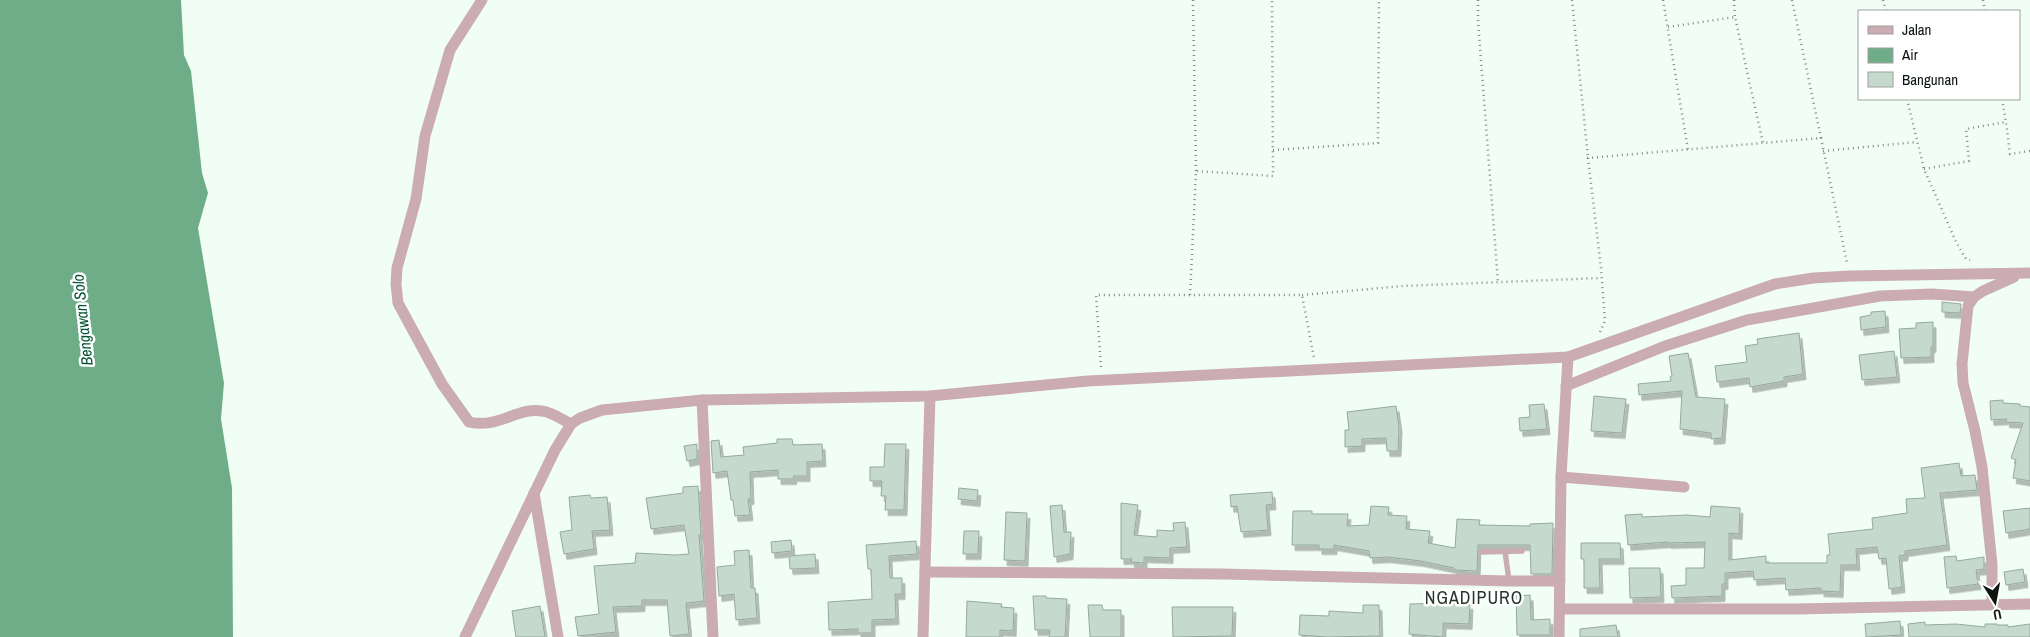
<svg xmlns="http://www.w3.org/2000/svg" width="2030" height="637" font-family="'Archivo Narrow',sans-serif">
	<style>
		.water { fill: #6fad89 }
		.building { fill: #c5dacd; stroke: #95a99c; filter: url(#shadow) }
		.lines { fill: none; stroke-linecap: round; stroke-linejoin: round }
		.path { stroke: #818c85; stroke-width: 2.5; stroke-dasharray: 1 4; stroke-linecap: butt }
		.lane { stroke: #cbacb3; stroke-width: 5.5 }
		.street { stroke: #cbacb3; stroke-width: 11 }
		.labels { text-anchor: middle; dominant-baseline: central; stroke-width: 5; stroke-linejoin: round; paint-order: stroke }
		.water-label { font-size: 16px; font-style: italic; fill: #035433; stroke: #fff }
		.quarter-label { font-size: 18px; letter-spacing: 1px; fill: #24352b; stroke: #fff }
	</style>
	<defs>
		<filter id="shadow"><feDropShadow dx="3" dy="5.5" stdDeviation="0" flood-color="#0004"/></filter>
	</defs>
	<rect width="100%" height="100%" fill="#f1fef6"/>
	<path class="water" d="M0,0H181L184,55L191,71L202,173L208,193L198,228L224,383L221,419L232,488L233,637H0Z"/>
	<g class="building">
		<path d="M1942,302L1961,304L1960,313L1942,312Z"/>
		<path d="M1885,311L1886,327L1861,330L1860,317L1871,315V312Z"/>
		<path d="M1933,322V347H1931V357L1901,358L1899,329L1916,328V323Z"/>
		<path d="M1799,333L1803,374L1784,377V381L1750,387L1749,378L1717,382L1715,366L1747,362L1745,346L1758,344L1757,339Z"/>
		<path d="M1894,351L1897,377L1862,380L1859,355Z"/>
		<path d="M1688,353L1696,397L1725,399L1722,438L1711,439V433L1680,429L1682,391L1639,395L1638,384L1671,381L1670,377L1672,376L1669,356Z"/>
		<path d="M1594,396L1626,399L1622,433L1591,431Z"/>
		<path d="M2003,400V403L2020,404V406L2030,407V481L2013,478L2016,460L2011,458L2023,423L2006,422L2007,419L1991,420L1990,401Z"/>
		<path d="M1544,404L1547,429L1520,431L1519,418L1530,417L1529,405Z"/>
		<path d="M1396,406L1399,427L1398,451H1387L1386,438L1362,439V446L1345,447V430H1349L1347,412Z"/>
		<path d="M777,439H792L793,445L822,444L823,461L807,462V476H793L794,479H778V470L750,472L751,499H748L750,515L735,516L733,500H731L727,471L713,473L711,441L719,440L721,457L744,455L743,447L777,443Z"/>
		<path d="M697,444V459L687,461L684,446Z"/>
		<path d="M885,444H906L904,510H885L886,496H881L882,481H870V467H884Z"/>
		<path d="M1959,463L1961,476L1975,475L1977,490L1940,493L1947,545L1905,551V555L1899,556L1902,587L1889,589L1886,558L1879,559L1877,547L1856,549L1857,565H1841L1840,592L1821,591V588L1786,590L1785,578L1754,580L1753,571L1725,573V584H1722V596L1672,598L1671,586L1686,585V568H1704L1705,542L1668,543V542L1628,545L1625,515L1642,514V517L1687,515L1710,517L1711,506L1740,508L1739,534L1729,533V560L1766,556V563H1827V555H1830L1828,534L1873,529L1872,518L1907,513L1906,499L1925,498L1921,468Z"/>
		<path d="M698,486L701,534L699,535L704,601L686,603L689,634L670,636L667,600H642V606L613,607L616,632L578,636L575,617L599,614L594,566L635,563L636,553L675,555L689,554L684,525L651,529L646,498L683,493V487Z"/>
		<path d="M959,488L978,490L977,501L958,499Z"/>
		<path d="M1272,492L1273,504L1266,505L1268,530L1241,532L1237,506L1231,507L1230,495Z"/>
		<path d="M590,495L591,498L607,497L610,530L592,531L594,549L564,554L560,532L572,530L569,497Z"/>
		<path d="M1121,503L1138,505L1134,535L1157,537V530L1174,531L1173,523L1185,522L1187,547L1170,548V558L1144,557V563L1131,562L1132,559H1121Z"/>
		<path d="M1062,505L1064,532H1071L1070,554L1054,557L1050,506Z"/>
		<path d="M1371,506L1389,507L1388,515L1407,516L1406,529L1430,531L1428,543L1455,548L1457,519L1480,520L1479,525L1530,526V524L1553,523L1552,574H1531L1530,545H1478L1477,571L1454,570V568L1421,561L1387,557L1370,558L1369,551L1334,545V549H1319V545H1292L1293,511H1312V514H1348L1347,526L1369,525Z"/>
		<path d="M2030,508V529L2006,533L2003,511Z"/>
		<path d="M1006,512L1027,513L1025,561L1004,560Z"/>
		<path d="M964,531H979L978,554H963Z"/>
		<path d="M791,540L792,551L772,553L771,542Z"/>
		<path d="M916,541L917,554L889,556L890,578H902V594H895L896,619L872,620V633H858V629L829,630L828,602L872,599L871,569H868L866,545Z"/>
		<path d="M1581,543H1620L1621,559H1599L1600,588H1584V559H1581Z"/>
		<path d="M749,550L751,588H755L757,618L736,620L734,594L719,596L717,567L735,565L734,551Z"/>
		<path d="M815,554L816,568L790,569L789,556Z"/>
		<path d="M1956,556L1957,561L1984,557V569L1976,570L1978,584L1947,588L1944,557Z"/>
		<path d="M1629,568H1660L1661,597L1630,598Z"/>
		<path d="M2023,569L2025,582L2006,585L2004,572Z"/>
		<path d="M1530,595L1531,620L1550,619V635H1517L1516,596Z"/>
		<path d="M1033,596H1046V598L1067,599L1065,637H1049L1050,630H1035Z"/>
		<path d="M967,601L1002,604L1001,607L1014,608L1013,631L1000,630V637H966Z"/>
		<path d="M1448,603L1470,604L1469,624L1443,623V637L1409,634L1410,604Z"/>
		<path d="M1088,605H1102L1103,610H1121V637H1090Z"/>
		<path d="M1363,605H1379L1380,636L1327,637L1299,635L1300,615L1329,616V611L1363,613Z"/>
		<path d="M540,606L545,637H516L512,611Z"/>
		<path d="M1172,607H1233L1232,636L1173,637Z"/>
		<path d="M1900,621L1901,635L1866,637L1865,624Z"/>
		<path d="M1925,622V625L1956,624L1985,627V624H1997V625H2008V627L2030,624V637H1909L1908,624Z"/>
		<path d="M1616,625L1618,637H1580V629Z"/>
	</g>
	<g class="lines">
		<g class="path">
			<path d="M1193,0L1196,171"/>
			<path d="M1478,0V21L1498,282"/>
			<path d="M1572,0L1588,158"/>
			<path d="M1663,0L1688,150"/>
			<path d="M1734,0L1735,17"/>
			<path d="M1792,0L1821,138"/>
			<path d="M1883,0L1886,11"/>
			<path d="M1983,0L1985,11"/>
			<path d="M1668,27L1735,17L1763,143"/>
			<path d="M1907,99L1924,169L1956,242L1966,259L1970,260"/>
			<path d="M2002,99L2006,122"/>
			<path d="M1273,150L1378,143L1379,0"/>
			<path d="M1823,151L1917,142"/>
			<path d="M1924,169L1969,161L1966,129L2006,122L2010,154L2030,151"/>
			<path d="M1190,295L1196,171L1273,176L1272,0"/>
			<path d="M1302,295L1403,286L1601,278"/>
			<path d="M1600,332L1605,321L1601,268L1588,158L1821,138L1847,263"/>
			<path d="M1101,367L1096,295H1302L1314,358"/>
		</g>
		<g class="lane">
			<path d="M1505,551L1509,581"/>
			<path d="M1481,552L1522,551"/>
		</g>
		<g class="street">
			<path d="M482,0L450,50L425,136L416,199L397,268L396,284L398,303L442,384L469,422C499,429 517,407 542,411C552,412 563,420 571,424"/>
			<path d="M1566,386L1665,346L1747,320L1880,296L1932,294L1974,297"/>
			<path d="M702,400L713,637"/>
			<path d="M1561,477L1684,487"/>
			<path d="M534,493L558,637"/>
			<path d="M925,572L1223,574L1509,581H1560"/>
			<path d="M1992,605V564L1982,467L1975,431L1963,383L1962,364L1968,306L1974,297L1983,291L2014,277"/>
			<path d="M1560,609H1797L2030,604"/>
			<path d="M465,637L555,450L571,424L580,418L602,410L702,400L930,396L1088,381L1568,357L1775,284L1813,278L1850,276L2030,273"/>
			<path d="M923,637L930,396"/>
			<path d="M1559,637L1561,477L1568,357"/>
		</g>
	</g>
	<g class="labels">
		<g class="water-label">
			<text transform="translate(82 320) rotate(-96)">Bengawan Solo</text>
		</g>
		<g class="quarter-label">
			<text x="1474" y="597">NGADIPURO</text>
		</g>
	</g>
	<rect x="1858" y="10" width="162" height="90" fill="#ffffff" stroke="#9ea19f"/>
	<rect x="1868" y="26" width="25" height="8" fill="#cbacb3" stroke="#9ea19f"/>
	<text x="1902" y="35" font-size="15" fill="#0c140f">Jalan</text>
	<rect x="1868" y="48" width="25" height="15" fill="#6fad89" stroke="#9ea19f"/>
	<text x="1902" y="60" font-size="15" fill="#0c140f">Air</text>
	<rect x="1868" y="72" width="25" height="15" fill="#c5dacd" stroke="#9ea19f"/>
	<text x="1902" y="85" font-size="15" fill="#0c140f">Bangunan</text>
	<g transform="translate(1995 602) rotate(169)" stroke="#ffffff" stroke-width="4" paint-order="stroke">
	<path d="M0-4L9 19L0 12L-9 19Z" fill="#0c140f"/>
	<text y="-8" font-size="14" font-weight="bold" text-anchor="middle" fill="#0c140f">U</text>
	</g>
</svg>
